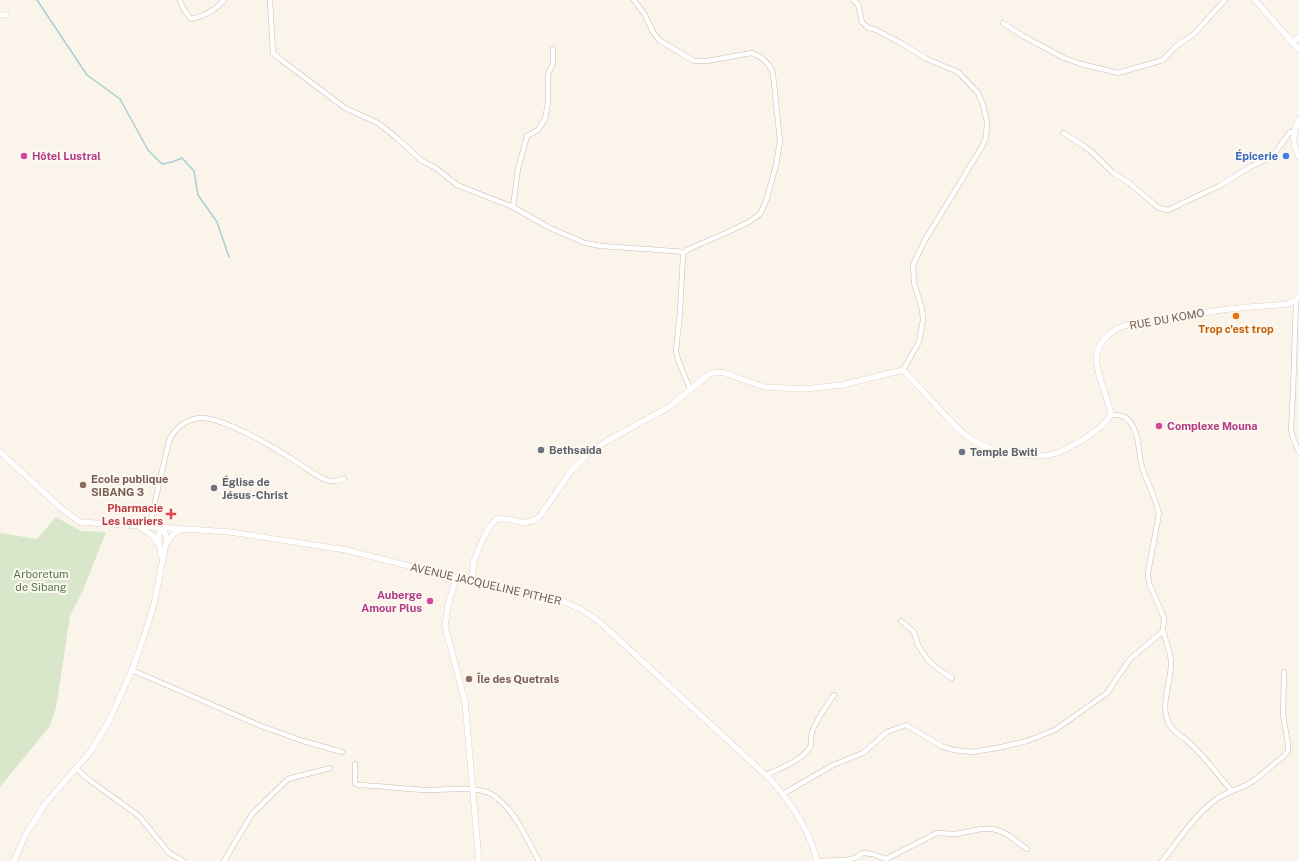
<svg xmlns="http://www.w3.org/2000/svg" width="1299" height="861" font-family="'Public Sans',sans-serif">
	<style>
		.green { fill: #d8e7ca }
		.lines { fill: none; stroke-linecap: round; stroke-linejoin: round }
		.stream { stroke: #a8cfd4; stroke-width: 1.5 }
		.minor-casing { stroke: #ccbcb2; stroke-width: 5.5 }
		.tertiary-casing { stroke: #ccbcb2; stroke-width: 6 }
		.minor { stroke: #fff; stroke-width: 4.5 }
		.tertiary { stroke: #fff; stroke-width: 5.5 }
		.hotel-dot { fill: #d1479c; stroke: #fdf8f1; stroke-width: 1.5 }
		.shop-dot { fill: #3f7fe0; stroke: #fdf8f1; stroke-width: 1.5 }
		.food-dot { fill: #e8710a; stroke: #fdf8f1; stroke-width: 1.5 }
		.worship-dot { fill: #6b7280; stroke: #fdf8f1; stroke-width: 1.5 }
		.education-dot { fill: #8d6e63; stroke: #fdf8f1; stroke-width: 1.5 }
		.health-dot { fill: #e0444e; stroke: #fdf8f1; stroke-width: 1.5 }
		.labels { text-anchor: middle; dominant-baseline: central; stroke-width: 4; stroke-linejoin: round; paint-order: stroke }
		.hotel-label { font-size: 11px; font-weight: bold; fill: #b23c85; stroke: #fdf8f1; text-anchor: start }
		.shop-label { font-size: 11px; font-weight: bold; fill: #366cbe; stroke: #fdf8f1; text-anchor: end }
		.street-label { font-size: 11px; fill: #745b50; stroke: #fdf8f1 }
		.food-label { font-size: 11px; font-weight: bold; fill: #c56008; stroke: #fdf8f1 }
		.worship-label { font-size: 11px; font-weight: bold; fill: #5b616d; stroke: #fdf8f1; text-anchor: start }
		.education-label { font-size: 11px; font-weight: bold; fill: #785e54; stroke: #fdf8f1; text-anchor: start }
		.health-label { font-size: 11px; font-weight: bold; fill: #be3a42; stroke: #fdf8f1; text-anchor: end }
		.park-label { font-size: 11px; fill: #59784a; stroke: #fdf8f1 }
	</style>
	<rect width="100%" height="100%" fill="#fbf4eb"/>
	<path class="green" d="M56,517L81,531L106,532L83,590L70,616L56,708L50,726L0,787V533L37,539Z"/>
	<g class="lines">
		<path class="stream" d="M37,0L87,75L120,99L148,150L162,164L172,162L182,158L194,171L198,195L217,222L229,257"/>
		<defs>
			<g id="minor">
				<path d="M180,0L183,8L191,19C205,16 215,11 224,0"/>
				<path d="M270,0L273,53L280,59L345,108L378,123L398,139L422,161L436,168L457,185L513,207L550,228L585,243L601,246L646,249L685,252"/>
				<path d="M634,0L645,15L653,32L659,40L694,61H707L752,53C762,57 770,63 773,74L780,141L776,165L767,198L763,208L760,214L749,222L728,232L698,245L687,250L683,255L680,312L676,351L678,360L690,389"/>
				<path d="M853,0L858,4L862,22L868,28L874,29L899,42L927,59L958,72L978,93L983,105L987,122L986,137L983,145L925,240L913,265L914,283L922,309L923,320L919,342L903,370"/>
				<path d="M1003,23L1023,36L1064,58L1081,64L1118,73L1163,60L1176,46L1193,35L1225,0"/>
				<path d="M1063,133L1084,146L1094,154L1113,173L1128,182L1154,204L1159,208L1168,210L1219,186L1252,166L1273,156L1290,132H1294"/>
				<path d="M513,207L518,169L527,136L538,130L545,119L548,103V74L553,63V49"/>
				<path d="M1296,300L1293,393L1291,429L1293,438L1299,452"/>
				<path d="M149,527L169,441C174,429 185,420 199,418C222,416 275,448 295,461C305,467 315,476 326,480C333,482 338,481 344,479"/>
				<path d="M901,621L914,632L918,645L928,660L938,669L952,678"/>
				<path d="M1163,631C1166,641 1170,651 1171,661C1172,679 1161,702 1167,719C1170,729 1177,733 1185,739C1204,754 1216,774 1232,791"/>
				<path d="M132,670L261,726L303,741L342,752"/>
				<path d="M355,764V783L358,785C381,786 405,789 428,790C443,790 470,787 483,791C489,792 495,796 499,800C517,814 528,842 539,861"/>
				<path d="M77,769L88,779L139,816L169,853L183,861"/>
				<path d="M766,775C779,769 803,760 810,747C813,743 810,737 812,732C817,718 826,707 834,695"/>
				<path d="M783,794L833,765L863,753L887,732L906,725L943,747L954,750L972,752L997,748L1027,741L1055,730L1107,693L1130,659L1163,631L1164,618L1149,583L1148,573L1159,514C1156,498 1147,483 1142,467C1138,452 1140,435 1130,422C1126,416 1118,414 1111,415"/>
				<path d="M224,861L252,814L288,779L330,768"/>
				<path d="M817,861L846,860L855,858L863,853L872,854L886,859L937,833L956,834L981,829H993L1000,831L1008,835L1027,849"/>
				<path d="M1162,861C1179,840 1193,817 1214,801C1225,792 1238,790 1250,783C1262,775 1272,765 1284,756L1288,751V744L1283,715L1284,672"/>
			</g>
			<g id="tertiary">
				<path d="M1255,0L1299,50"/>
				<path d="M0,15H6"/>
				<path d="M1292,42L1299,37"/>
				<path d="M1299,119C1292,134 1292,142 1299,157"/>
				<path d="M0,452L62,509L80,522L230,532L346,550L456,578L499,585L560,600L580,609L596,619L604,626L771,780C792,804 810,830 817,861"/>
				<path d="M141,528L152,535L158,543"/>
				<path d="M167,543L174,533L183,529"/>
				<path d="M161,556C161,547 154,535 163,528"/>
				<path d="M456,578L448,605L445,626L465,702L479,861"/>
				<path d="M473,580C473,574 472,567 474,561C477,552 489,521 498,519C513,516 525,530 540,516L571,471L588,454L607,441L669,407L708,375L715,372L725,373L764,387L804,389L842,385L903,370C919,386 933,403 949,419C955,425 960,431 967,436C987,452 1033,461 1057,453C1068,449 1077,443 1087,437C1096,431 1105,424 1111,415C1108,397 1094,371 1097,353C1100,341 1111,331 1121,327C1137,321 1156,321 1173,319C1185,317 1196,314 1209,312C1235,307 1261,307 1287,304L1296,300L1299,296"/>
				<path d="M14,861L25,836L44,805L91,751L110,719L132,670L144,636L154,604L167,538L163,528"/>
			</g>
		</defs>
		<use href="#minor" class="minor-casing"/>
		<use href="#tertiary" class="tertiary-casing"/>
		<use href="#minor" class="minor"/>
		<use href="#tertiary" class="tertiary"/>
	</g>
	<g class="hotel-dot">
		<circle cx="24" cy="156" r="4"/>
		<circle cx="1159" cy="426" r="4"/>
		<circle cx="430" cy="601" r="4"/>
	</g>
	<circle class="shop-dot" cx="1286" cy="156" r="4"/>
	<circle class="food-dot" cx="1236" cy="316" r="4"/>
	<g class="worship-dot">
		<circle cx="541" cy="450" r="4"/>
		<circle cx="962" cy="452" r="4"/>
		<circle cx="214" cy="488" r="4"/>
	</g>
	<g class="education-dot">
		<circle cx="83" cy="485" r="4"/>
		<circle cx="469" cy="679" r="4"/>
	</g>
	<path class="health-dot" d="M169 508h4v4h4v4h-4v4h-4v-4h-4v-4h4z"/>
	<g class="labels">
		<g class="hotel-label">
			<text x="32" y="156">Hôtel Lustral</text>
			<text x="1167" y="426">Complexe Mouna</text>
			<text x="422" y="595" text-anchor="end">Auberge<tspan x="422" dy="13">Amour Plus</tspan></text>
		</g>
		<g class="shop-label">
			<text x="1278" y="156">Épicerie</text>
		</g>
		<g class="street-label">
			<text transform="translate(1167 319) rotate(-10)">RUE DU KOMO</text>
			<text transform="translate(486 584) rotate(13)">AVENUE JACQUELINE PITHER</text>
		</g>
		<g class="food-label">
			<text x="1236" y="329">Trop c'est trop</text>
		</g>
		<g class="worship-label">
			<text x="549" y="450">Bethsaida</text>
			<text x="970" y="452">Temple Bwiti</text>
			<text x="222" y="482">Église de<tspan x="222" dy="13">Jésus-Christ</tspan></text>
		</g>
		<g class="education-label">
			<text x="91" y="479">Ecole publique<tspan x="91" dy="13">SIBANG 3</tspan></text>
			<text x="477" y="679">Île des Quetrals</text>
		</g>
		<g class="health-label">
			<text x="163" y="508">Pharmacie<tspan x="163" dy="13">Les lauriers</tspan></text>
		</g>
		<g class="park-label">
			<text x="41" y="574">Arboretum<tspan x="41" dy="13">de Sibang</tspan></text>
		</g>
	</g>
</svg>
